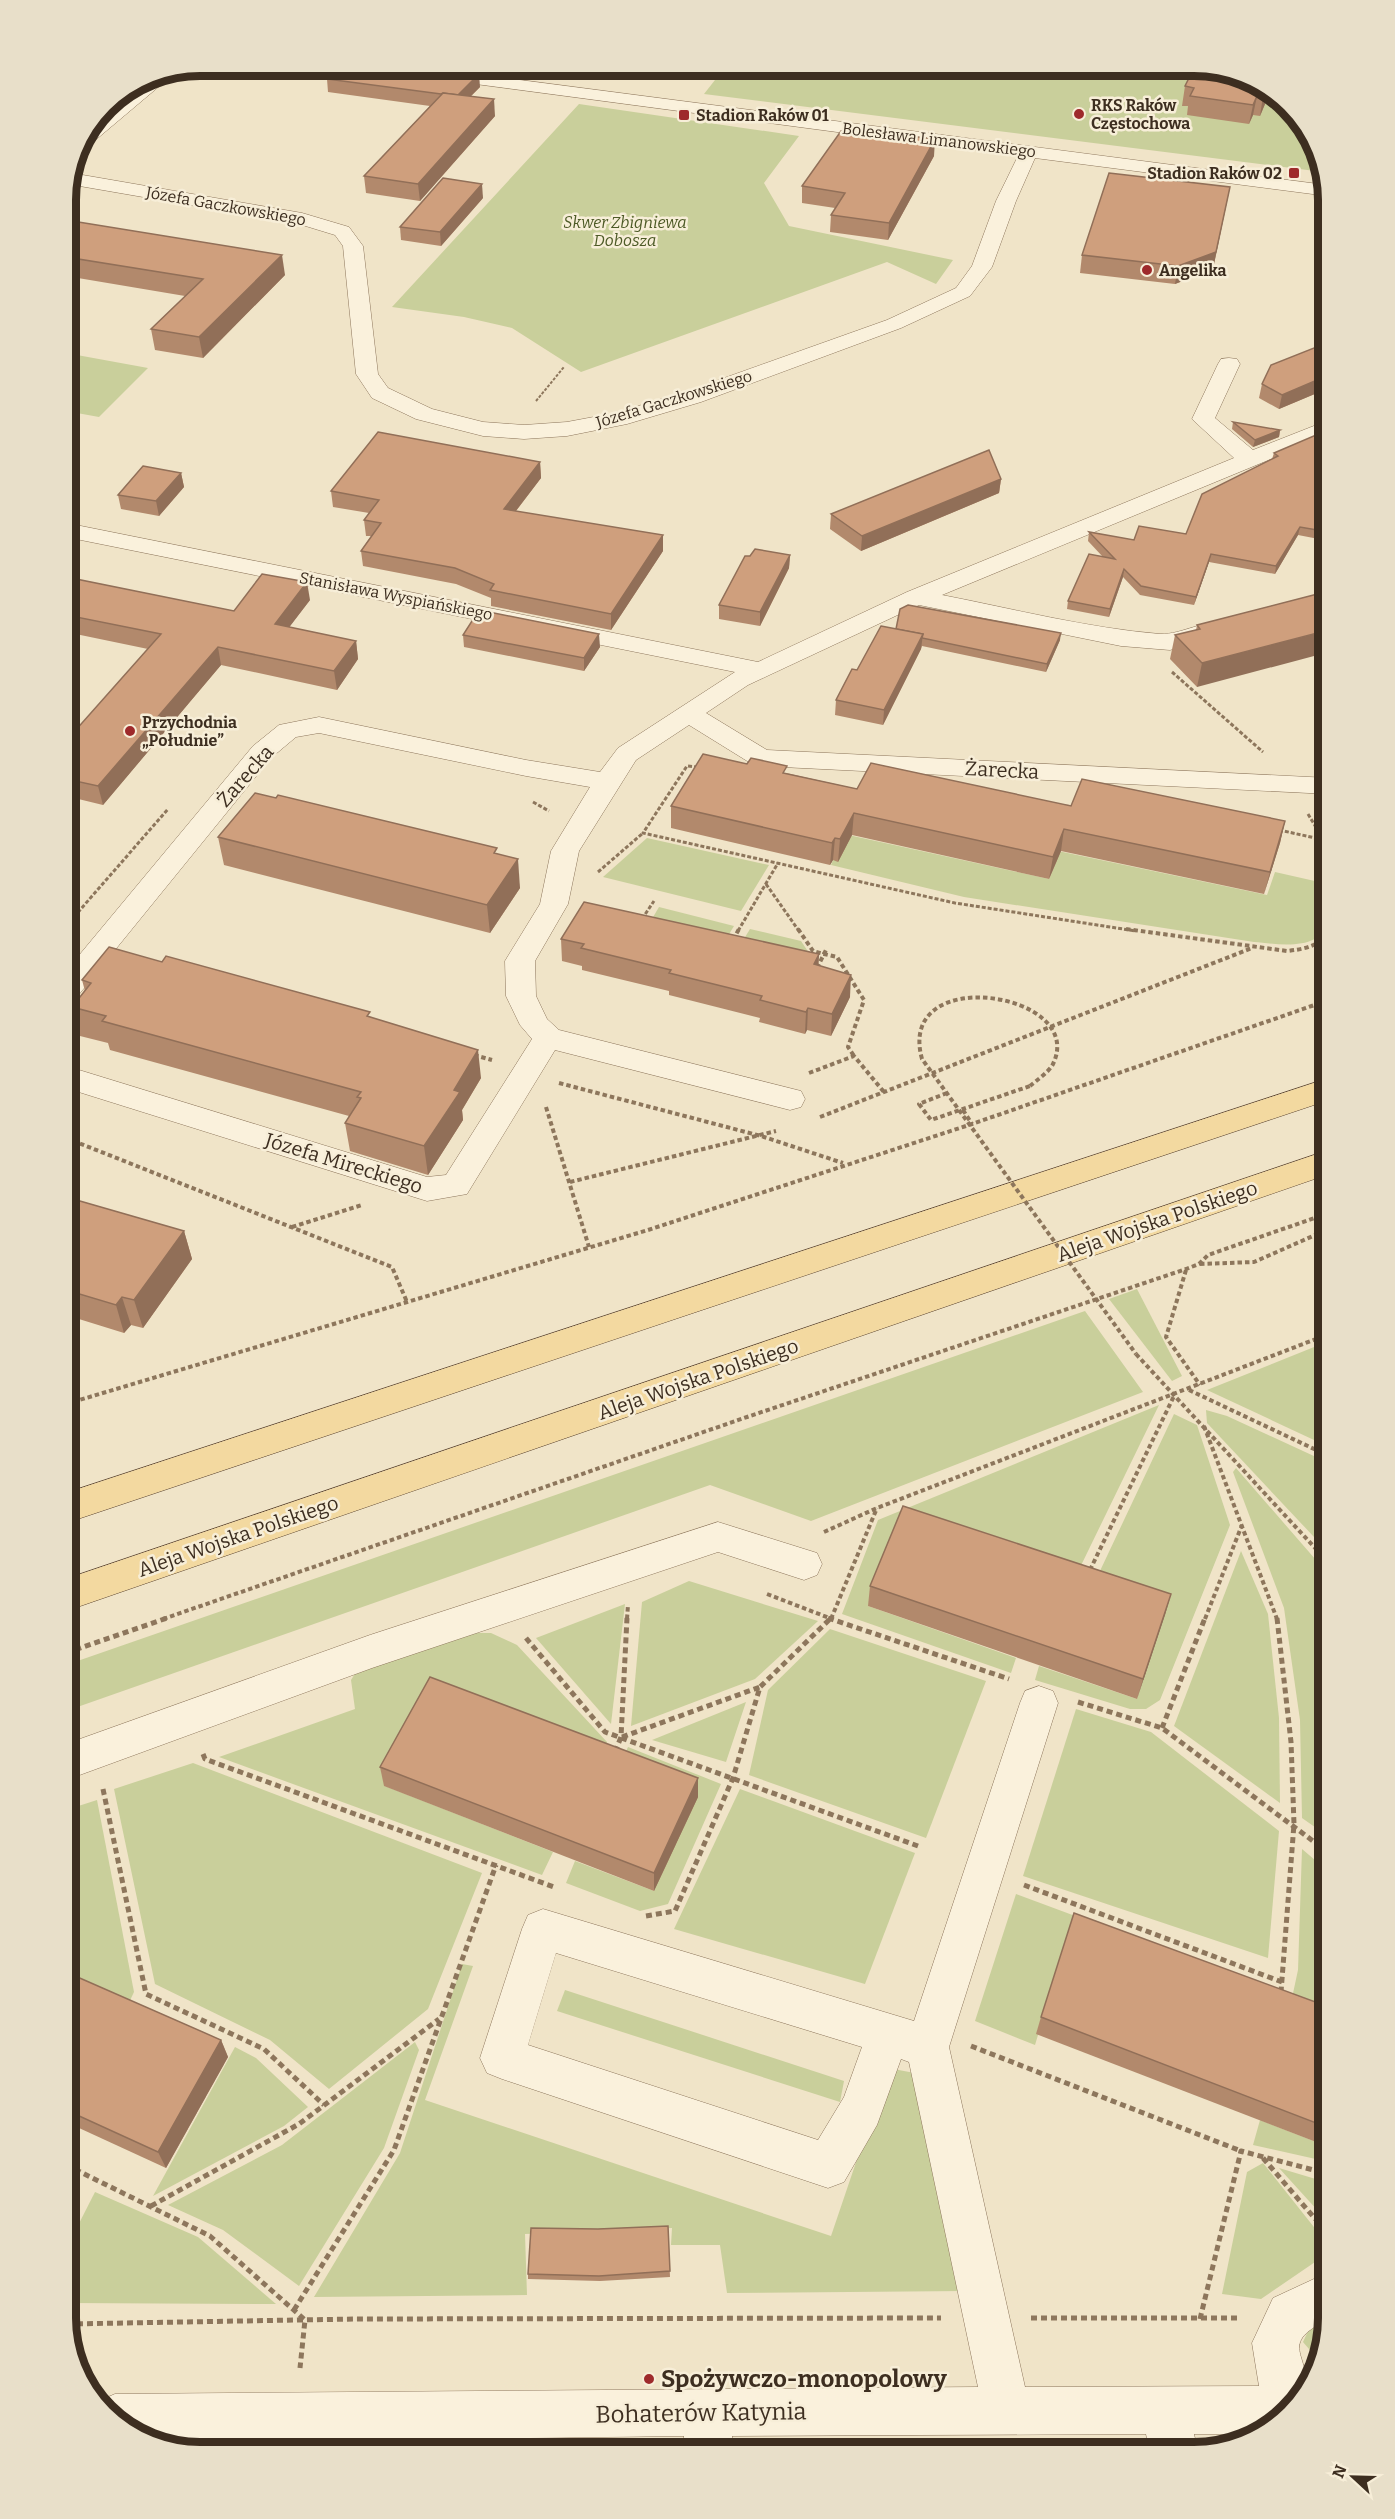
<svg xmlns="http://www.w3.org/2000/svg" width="1395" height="2519" font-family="Bitter,serif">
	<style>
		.green { fill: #c9cf9b }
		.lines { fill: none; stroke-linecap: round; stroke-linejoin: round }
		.minor-casing { stroke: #8d765c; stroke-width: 1 }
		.major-casing { stroke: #5b4430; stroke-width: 1 }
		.path-far3 { stroke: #8d765c; stroke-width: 2; stroke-dasharray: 3 1.5; stroke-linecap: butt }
		.path-far2 { stroke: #8d765c; stroke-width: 3; stroke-dasharray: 4 2; stroke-linecap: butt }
		.path-far1 { stroke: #8d765c; stroke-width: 4; stroke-dasharray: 4.5 3; stroke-linecap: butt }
		.path { stroke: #8d765c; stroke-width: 5; stroke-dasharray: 6 4; stroke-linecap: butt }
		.minor { fill: #faf1dc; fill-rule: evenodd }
		.major { fill: #f3d9a0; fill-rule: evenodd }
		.path-bridge { stroke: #8d765c; stroke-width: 4; stroke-dasharray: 4.5 3; stroke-linecap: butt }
		.wall { fill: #b2896c }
		.shaded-wall { fill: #916f58 }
		.building { fill: #cf9f7d; stroke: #916f58; stroke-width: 1.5 }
		.poi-dot { fill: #9e2a2b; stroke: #f7eed8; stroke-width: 2 }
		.labels { text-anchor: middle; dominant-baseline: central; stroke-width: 5; stroke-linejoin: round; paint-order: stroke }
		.far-poi-label { font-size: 16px; font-weight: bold; fill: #3d2e20; stroke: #f7eed8; text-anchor: start }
		.far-street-label { font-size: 16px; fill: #3d2e20; stroke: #f7eed8 }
		.far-park-label { font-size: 16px; font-style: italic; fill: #4d5a26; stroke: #f7eed8 }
		.street-label { font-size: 20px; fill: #3d2e20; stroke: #f7eed8 }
		.near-poi-label { font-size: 24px; font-weight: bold; fill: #3d2e20; stroke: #f7eed8; text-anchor: start }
		.near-street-label { font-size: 24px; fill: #3d2e20; stroke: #f7eed8 }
		.rim { fill: none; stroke: #3d2e20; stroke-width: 8 }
	</style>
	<rect width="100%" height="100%" fill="#f0e4c8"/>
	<g class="green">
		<path d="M726,66H1203L1276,94L1319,149L1323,172L704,94Z"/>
		<path d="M579,104L799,136L764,183L789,226L953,260L936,284L887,262L581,372L512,328L464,317L392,307Z"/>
		<path d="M66,353L148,368L99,417L66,411Z"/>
		<path d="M844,834L1049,879L1058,857V851L1267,895L1275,872L1328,884C1328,895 1329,906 1328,917C1325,953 1278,944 1254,942L964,897L831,865Z"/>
		<path d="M647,838L769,865L741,911L603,877Z"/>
		<path d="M659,907L734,926L720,949L642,936Z"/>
		<path d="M750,929L801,941L809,953L736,952Z"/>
		<path d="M1137,1289L1182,1376L1172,1381L1109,1299Z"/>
		<path d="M1085,1311L1143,1392L811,1521L710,1485L66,1711V1665Z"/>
		<path d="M1329,1341V1447L1207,1390Z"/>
		<path d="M1159,1405L1072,1584L868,1606L1016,1658L1011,1673L842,1614L878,1520Z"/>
		<path d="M1206,1410L1227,1416L1329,1463V1553L1207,1423Z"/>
		<path d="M1174,1414L1197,1425L1230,1525L1160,1700L1146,1709H1130L1035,1680L1039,1666L1137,1699L1091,1590Z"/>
		<path d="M1236,1468L1329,1575V1837L1302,1818L1300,1720L1284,1608L1233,1472Z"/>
		<path d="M1241,1551L1268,1614L1279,1718L1280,1803L1174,1726Z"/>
		<path d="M689,1581L818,1621L755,1679L631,1726L642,1602Z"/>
		<path d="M625,1604L611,1724L536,1638Z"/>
		<path d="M830,1629L986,1681L926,1838L749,1775L768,1690Z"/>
		<path d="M462,1633H491L517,1645L607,1742L601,1760L385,1786L553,1852L542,1875L219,1757L355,1709L351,1680L356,1672Z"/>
		<path d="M746,1702L726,1762L652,1740Z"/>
		<path d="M1076,1709L1151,1732L1279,1831L1268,1958L1023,1876Z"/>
		<path d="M628,1747L721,1784L668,1904L640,1911L566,1883L575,1861L654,1891L619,1767Z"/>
		<path d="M193,1763L482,1873L428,2009L329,2089L270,2040L155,1984L114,1789Z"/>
		<path d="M740,1789L915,1853L865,1984L674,1929Z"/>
		<path d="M97,1800L134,1992L125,2011L66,1985V1810Z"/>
		<path d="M1302,1849L1329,1872V2027L1289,2012L1298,1970Z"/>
		<path d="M1016,1894L1261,1985L1069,1931L1035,2045L975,2021Z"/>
		<path d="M462,1964L473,1966L425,2100L831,2236L888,2068L920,2074L965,2291L727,2293L720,2245H671L672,2228L525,2234L527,2295L314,2297L400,2153Z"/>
		<path d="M565,1990L844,2081L840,2102L557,2011Z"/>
		<path d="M415,2042L419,2050L384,2148L299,2286L223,2230L168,2205L282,2145Z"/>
		<path d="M235,2047L256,2058L308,2107L284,2126L153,2196Z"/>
		<path d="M1260,2120L1329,2147V2162L1253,2145Z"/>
		<path d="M1263,2163L1329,2246V2259L1318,2260L1261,2299L1222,2294L1247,2172Z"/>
		<path d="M1279,2168L1329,2183V2223Z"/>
		<path d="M95,2192L198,2237L276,2304L66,2303V2249Z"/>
		<path d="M1329,2319L1318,2356H1315L1303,2342L1310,2327Z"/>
	</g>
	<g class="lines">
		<defs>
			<g id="minor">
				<path d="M436,69L1326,185L1328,196L1035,158L1016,201L992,267L970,296L901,328L701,402L627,424L567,436L524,439L483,436L416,419L372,398L356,374L343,246L335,235L299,224L68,184L71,173L302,213L349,227L363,246L378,374L388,388L432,409L483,422L524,425L567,422L615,413L685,392L887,320L956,288L972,266L996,201L1018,156L430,78L427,74L430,70Z"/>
				<path d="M170,72L169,78L86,148L78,149C82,131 134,82 152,76C157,74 164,73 170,72Z"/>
				<path d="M1229,358L1237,359L1240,364L1215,418L1253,450L1329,420V435L942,595C1014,609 1087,628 1160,634C1182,635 1205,618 1227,624L1230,629L1227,634L1170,650L1121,646L919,605L748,685L706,713L767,750L1329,778V794L761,766L752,764L689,725L636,760L579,851L568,904L535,961L536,996L547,1019L559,1030L801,1091L805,1099L801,1107L790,1110L555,1050L467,1194L427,1201L66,1088V1066L427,1177L446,1175L532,1039L520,1025L506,996L505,961L540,904L551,851L590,787L526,776L319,733L296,737L271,758L76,998L66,1001V971L253,746L279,725L319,717L526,760L600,772L618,748L735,672L66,537V523L758,662L907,592L1234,458L1192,419L1218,364L1221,359Z"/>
				<path d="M718,1522L817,1553L822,1564L817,1575L804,1580L718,1552L372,1668L66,1780V1744L370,1635Z"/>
				<path d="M1039,1686L1053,1691L1058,1703L949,2047L1025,2387L1259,2386L1252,2343L1273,2298L1329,2272V2319C1276,2345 1311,2353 1306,2393L1257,2434H1194L1198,2452L1194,2453H1150L1146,2434L732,2436V2453H684V2436L530,2438V2453H482V2438L261,2440L257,2453H209L212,2441H159L126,2430L101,2400L115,2394L978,2387L909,2062L901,2059L877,2125L844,2182L828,2188L502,2079L487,2073L480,2058L522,1929L528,1915L543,1909L914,2021L1020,1703L1025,1691ZM556,1953L862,2047L844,2097L818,2140L528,2045Z"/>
			</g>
			<g id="major">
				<path d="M1329,1078V1100L66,1523V1493Z"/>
				<path d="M1329,1150V1174L66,1611V1579Z"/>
			</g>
		</defs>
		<use href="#minor" class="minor-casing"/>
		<use href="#major" class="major-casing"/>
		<path class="path-far3" d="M536,401L564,367"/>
		<g class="path-far2">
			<path d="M1172,672L1263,752"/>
			<path d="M698,767L687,766L643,833L955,903L1136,931"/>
			<path d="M533,802L549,811"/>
			<path d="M1308,814L1329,849"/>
			<path d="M1279,830L1329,841"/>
			<path d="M598,872L643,833"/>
			<path d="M766,884L799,931"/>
			<path d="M642,919L654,901"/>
			<path d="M66,926L168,809"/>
			<path d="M738,931L778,863"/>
		</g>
		<g class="path-far1">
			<path d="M798,929L813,951L824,954L826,950"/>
			<path d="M1126,929L1287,951C1304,949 1317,947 1329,933"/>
			<path d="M733,940L739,929"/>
			<path d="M817,968L824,954L837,957L864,1000L848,1047L854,1056"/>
			<path d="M474,1055L492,1060"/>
			<path d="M809,1073L854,1056L884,1092"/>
			<path d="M559,1083L761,1136L843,1163"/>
			<path d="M947,1093L919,1104L931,1120L1030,1086"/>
			<path d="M546,1107L589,1247"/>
			<path d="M963,1110L972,1124"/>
			<path d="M820,1117L1252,948"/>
			<path d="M66,1138L392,1267L407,1302"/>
			<path d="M570,1182L776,1131"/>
			<path d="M292,1227L362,1205"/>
			<path d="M1200,1264L1254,1262L1329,1229"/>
			<path d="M1186,1270L1166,1337L1200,1385"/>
			<path d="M1136,1354L1329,1563"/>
			<path d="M1189,1390L1329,1456"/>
			<path d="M66,1404L648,1230L972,1124L1329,1000"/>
			<path d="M1204,1426L1277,1619"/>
			<path d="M824,1532L877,1508L1329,1334"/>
			<path d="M1090,1570L1174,1396"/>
			<path d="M767,1594L832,1619"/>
			<path d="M163,1619L747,1417L1186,1269L1199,1264L1208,1255L1329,1213"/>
			<path d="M627,1619L628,1605"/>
			<path d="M831,1619L877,1508"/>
			<path d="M1205,1619L1242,1525"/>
		</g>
		<g class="path">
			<path d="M828,1618L1009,1679"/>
			<path d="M1277,1618L1291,1742L1294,1824L1281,1992"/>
			<path d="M526,1638L605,1732L918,1846"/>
			<path d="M66,1653L167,1618"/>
			<path d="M1078,1702L1162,1728L1329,1853"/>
			<path d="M1162,1728L1205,1618"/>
			<path d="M622,1737L760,1687"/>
			<path d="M615,1752L621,1737L627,1618"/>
			<path d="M203,1754L205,1759L554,1887"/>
			<path d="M103,1789L146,1994L264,2049L324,2105"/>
			<path d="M1024,1885L1282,1982"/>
			<path d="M646,1916L675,1911L733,1778L760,1687L831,1618"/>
			<path d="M971,2046L1241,2151"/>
			<path d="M1263,2158L1329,2235"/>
			<path d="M66,2165L210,2236L305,2320L300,2368"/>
			<path d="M151,2206L299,2124L439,2019"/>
			<path d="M294,2310L394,2150L496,1865"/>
			<path d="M1031,2318H1239"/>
			<path d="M1200,2319L1241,2151L1329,2174"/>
			<path d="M67,2324L355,2319L941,2318"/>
		</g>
		<use href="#minor" class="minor"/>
		<use href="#major" class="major"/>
		<path class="path-bridge" d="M1030,1086C1037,1080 1049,1072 1053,1064C1088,992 895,962 922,1059L1136,1354"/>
	</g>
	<g class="wall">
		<path d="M432,66H501L493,74Z"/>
		<path d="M1203,66L1270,92L1260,116L1253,115L1249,124L1187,115L1188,106H1182L1185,86Z"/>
		<path d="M327,79L480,87L471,96L495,116L420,201L366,193L364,176L430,106L328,92Z"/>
		<path d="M900,139L934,156L888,240L830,232L831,215L835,208L802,203V186Z"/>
		<path d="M1230,187L1213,269L1175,284L1080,273L1082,255Z"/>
		<path d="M483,198L441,246L401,240L400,227Z"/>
		<path d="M66,220L285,275L203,358L155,350L151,329L185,296L66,276Z"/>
		<path d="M1329,342V388L1279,409L1259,398L1262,384Z"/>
		<path d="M1233,422L1280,430L1279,437L1253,447L1232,429Z"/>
		<path d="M1329,438V541L1298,535L1275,574L1209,562L1194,605L1140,595L1123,577L1109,617L1067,609L1068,601L1103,557L1088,541L1089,532L1134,540L1186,534L1272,459L1274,453Z"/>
		<path d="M540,462L541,478L516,511L663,551L611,630L491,606V598L456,584L363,566L361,551L371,536H366L364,520L369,513L333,507L331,491Z"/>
		<path d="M181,473L184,487L159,516L121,509L118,495Z"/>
		<path d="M1001,479L999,493L861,551L830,529L831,514Z"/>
		<path d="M790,555L789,568L760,626L719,619V605Z"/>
		<path d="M66,577L234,611L310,600L289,627L356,641L358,659L337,690L221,665L103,805L66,796V741L148,649L66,632Z"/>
		<path d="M1329,591L1197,687L1170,659L1175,635L1196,630L1197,625Z"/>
		<path d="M896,629L1060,640L1046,672L922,646L921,649L883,725L835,715L836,700L857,670Z"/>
		<path d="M463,635L600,647L584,671L464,647Z"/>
		<path d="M786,773L857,789L1285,821L1280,843L1264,894L1061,851L1049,879L852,835L838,862L833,860L830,865L671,828V806Z"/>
		<path d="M218,837L498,854L520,888L490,933L224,865Z"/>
		<path d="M561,939L819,954L818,965L850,997L831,1036L807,1030L805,1034L759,1022L760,1018L669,995V991L582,970V966L562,961Z"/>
		<path d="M82,980L371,1017L481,1078L462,1110L463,1120L428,1175L350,1151L345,1123L349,1116L110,1050L108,1043L80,1036L72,1007L85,991Z"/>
		<path d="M66,1197L184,1231L192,1259L143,1328L131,1325L124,1333L66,1315Z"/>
		<path d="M870,1586L1171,1594L1137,1699L868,1606Z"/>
		<path d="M380,1767L698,1797L654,1891L384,1786Z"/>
		<path d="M66,1972L221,2040L228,2057L166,2168L66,2122Z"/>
		<path d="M1329,2007V2147L1036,2034L1041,2017Z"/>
		<path d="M668,2226L670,2277L600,2281L528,2279V2274L598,2229Z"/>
	</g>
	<g class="shaded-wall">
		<path d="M493,66H501L493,74Z"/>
		<path d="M479,74L480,87L457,110L456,96Z"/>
		<path d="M1266,90L1270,92L1260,116L1263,96Z"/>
		<path d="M1257,96L1253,115L1249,124L1253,105Z"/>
		<path d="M494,99L495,116L420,201L418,184Z"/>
		<path d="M935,139L934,156L888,240L889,223Z"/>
		<path d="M482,184L483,198L441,246L440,232Z"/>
		<path d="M1230,187L1213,269L1175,284L1178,266Z"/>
		<path d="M282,255L285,275L203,358L199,337Z"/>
		<path d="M1329,375V388L1279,409L1282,395Z"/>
		<path d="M1280,430L1279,437L1253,447L1255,440Z"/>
		<path d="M540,462L541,478L505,525L504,509Z"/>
		<path d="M181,473L184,487L159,516L156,501Z"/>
		<path d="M1001,479L999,493L861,551L862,536Z"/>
		<path d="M1300,527L1298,535L1275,574L1276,566Z"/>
		<path d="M663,535V551L611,630V614Z"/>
		<path d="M1211,554L1209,562L1194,605L1196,597Z"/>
		<path d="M790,555L789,568L760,626V612Z"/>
		<path d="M1124,569L1123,577L1109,617L1110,609Z"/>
		<path d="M307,582L310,600L278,642L275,624Z"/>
		<path d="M1329,630V652L1197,687L1202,663Z"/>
		<path d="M1061,633L1060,640L1046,672L1047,664Z"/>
		<path d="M599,634L600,647L584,671V658Z"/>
		<path d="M923,634L921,649L883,725L884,710Z"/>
		<path d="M356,641L358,659L337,690L334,671Z"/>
		<path d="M218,647L221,665L103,805L98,786Z"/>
		<path d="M854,813L852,835L838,862L840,839Z"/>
		<path d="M1285,821L1280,843L1264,894L1270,872Z"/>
		<path d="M1064,829L1061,851L1049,879L1053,857Z"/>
		<path d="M835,838L833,860L830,865L832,843Z"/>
		<path d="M518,859L520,888L490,933L487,905Z"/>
		<path d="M819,954L818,976L814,964Z"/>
		<path d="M851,975L850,997L831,1036L832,1014Z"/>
		<path d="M808,1008L807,1030L805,1034L806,1012Z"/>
		<path d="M478,1050L481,1078L462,1110L463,1120L428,1175L424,1146L454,1090Z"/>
		<path d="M184,1231L192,1259L143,1328L134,1300Z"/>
		<path d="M122,1297L131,1325L124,1333L116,1305Z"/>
		<path d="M1171,1594L1165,1615L1137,1699L1143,1679Z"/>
		<path d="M698,1778V1797L654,1891V1873Z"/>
		<path d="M221,2040L228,2057L166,2168L158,2152Z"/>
	</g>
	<g class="building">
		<path d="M340,66H416L479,74L458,95L443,93L441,94L327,79Z"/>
		<path d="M1195,66H1203L1266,90L1263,96H1257L1253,105L1190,96L1194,88L1185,86Z"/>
		<path d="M443,93L494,99L418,184L364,176Z"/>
		<path d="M841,131L900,139L902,135L935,139L889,223L831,215L845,193L802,186Z"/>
		<path d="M1109,173L1230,187L1216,252L1178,266L1082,255Z"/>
		<path d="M443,178L482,184L440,232L400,227Z"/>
		<path d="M66,220L282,255L199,337L151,329L203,279L66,257Z"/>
		<path d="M1329,342V375L1282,395L1262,384L1271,365Z"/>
		<path d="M1233,422L1280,430L1255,440Z"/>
		<path d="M378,432L540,462L504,509L663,535L611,614L490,590L494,584L455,568L361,551L381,523L364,520L379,500L331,491Z"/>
		<path d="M1316,435L1329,438V532L1300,527L1276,566L1211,554L1196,597L1141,586L1124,569L1110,609L1068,601L1089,554L1115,559L1089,532L1134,540L1139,526L1186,534L1202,494L1278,456L1274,453Z"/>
		<path d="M989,450L1001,479L862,536L831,514Z"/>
		<path d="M143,466L181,473L156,501L118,495Z"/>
		<path d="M755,549L790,555L760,612L719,605L745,556H750Z"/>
		<path d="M262,574L307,582L275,624L356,641L334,671L218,647L98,786L66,779V741L161,634L66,615V577L234,611Z"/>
		<path d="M1329,591V630L1202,663L1175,635L1200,629L1197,625Z"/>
		<path d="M908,605L1061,633L1047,664L922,638L923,634L896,629L900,609Z"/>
		<path d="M479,610L599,634L584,658L463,635Z"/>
		<path d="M881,626L923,634L884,710L836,700L852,669L857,670Z"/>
		<path d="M703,754L747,764L751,758L787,766L783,773L857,789L871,763L1071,806L1082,779L1285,821L1270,872L1064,829L1053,857L854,813L840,839L835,838L832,843L671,806Z"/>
		<path d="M255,793L276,798L278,795L497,848L494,853L518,859L487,905L218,837Z"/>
		<path d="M584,902L819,954L814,964L851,975L832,1014L808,1008L806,1012L760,1000L762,996L669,973L671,970L581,948L584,944L561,939Z"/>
		<path d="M109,947L162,962L166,956L370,1012L367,1016L478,1050L454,1090L460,1092L424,1146L345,1123L361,1098L357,1097L361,1092L102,1021L106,1016L72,1007L91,983L82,980Z"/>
		<path d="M66,1197L184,1231L134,1300L122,1297L116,1305L66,1290Z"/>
		<path d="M903,1506L1171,1594L1143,1679L870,1586Z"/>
		<path d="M430,1677L698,1778L654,1873L380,1767Z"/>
		<path d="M1074,1913L1329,2007V2128L1041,2017Z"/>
		<path d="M66,1972L221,2040L158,2152L66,2110Z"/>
		<path d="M668,2226L670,2271L599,2276L528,2274L531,2228L598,2229Z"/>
	</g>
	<g class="poi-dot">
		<circle cx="1079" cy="114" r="6"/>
		<rect x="678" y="109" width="12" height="12" rx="3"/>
		<rect x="1288" y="167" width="12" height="12" rx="3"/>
		<circle cx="1147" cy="270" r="6"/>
		<circle cx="130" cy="731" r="6"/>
		<circle cx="649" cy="2379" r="6"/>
	</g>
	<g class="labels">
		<g class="far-poi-label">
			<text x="1091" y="105">RKS Raków<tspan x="1091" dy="18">Częstochowa</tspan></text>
			<text x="696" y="115">Stadion Raków 01</text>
			<text x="1282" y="173" text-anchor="end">Stadion Raków 02</text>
			<text x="1159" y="270">Angelika</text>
			<text x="142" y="722">Przychodnia<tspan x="142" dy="18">„Południe”</tspan></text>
		</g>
		<g class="far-street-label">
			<text transform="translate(939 140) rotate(7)">Bolesława Limanowskiego</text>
			<text transform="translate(226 206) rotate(10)">Józefa Gaczkowskiego</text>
			<text transform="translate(674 399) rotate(-17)">Józefa Gaczkowskiego</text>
			<text transform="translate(396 596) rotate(11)">Stanisława Wyspiańskiego</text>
		</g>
		<g class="far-park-label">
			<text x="625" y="222">Skwer Zbigniewa<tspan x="625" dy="18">Dobosza</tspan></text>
		</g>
		<g class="street-label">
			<text transform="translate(1002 770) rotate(3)">Żarecka</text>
			<text transform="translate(245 776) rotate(-49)">Żarecka</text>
			<text transform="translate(344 1163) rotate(17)">Józefa Mireckiego</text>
			<text transform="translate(1157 1221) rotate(-19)">Aleja Wojska Polskiego</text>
			<text transform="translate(698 1379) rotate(-19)">Aleja Wojska Polskiego</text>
			<text transform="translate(238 1536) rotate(-19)">Aleja Wojska Polskiego</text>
		</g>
		<g class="near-poi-label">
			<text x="661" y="2379">Spożywczo-monopolowy</text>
		</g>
		<g class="near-street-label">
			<text transform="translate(701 2413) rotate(-1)">Bohaterów Katynia</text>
		</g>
	</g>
	<path d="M0 0H1395V2519H0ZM200 76H1194A124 124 0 0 1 1318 200V2318A124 124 0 0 1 1194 2442H200A124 124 0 0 1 76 2318V200A124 124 0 0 1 200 76Z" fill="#e8dfc9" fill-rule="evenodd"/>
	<path class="rim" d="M200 76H1194A124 124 0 0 1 1318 200V2318A124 124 0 0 1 1194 2442H200A124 124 0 0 1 76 2318V200A124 124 0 0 1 200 76Z"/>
	<g transform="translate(1353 2477) rotate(292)" stroke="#f7eed8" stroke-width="4.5" paint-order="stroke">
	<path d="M0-4.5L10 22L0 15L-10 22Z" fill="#3d2e20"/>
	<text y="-9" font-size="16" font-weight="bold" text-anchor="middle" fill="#3d2e20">N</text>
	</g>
</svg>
